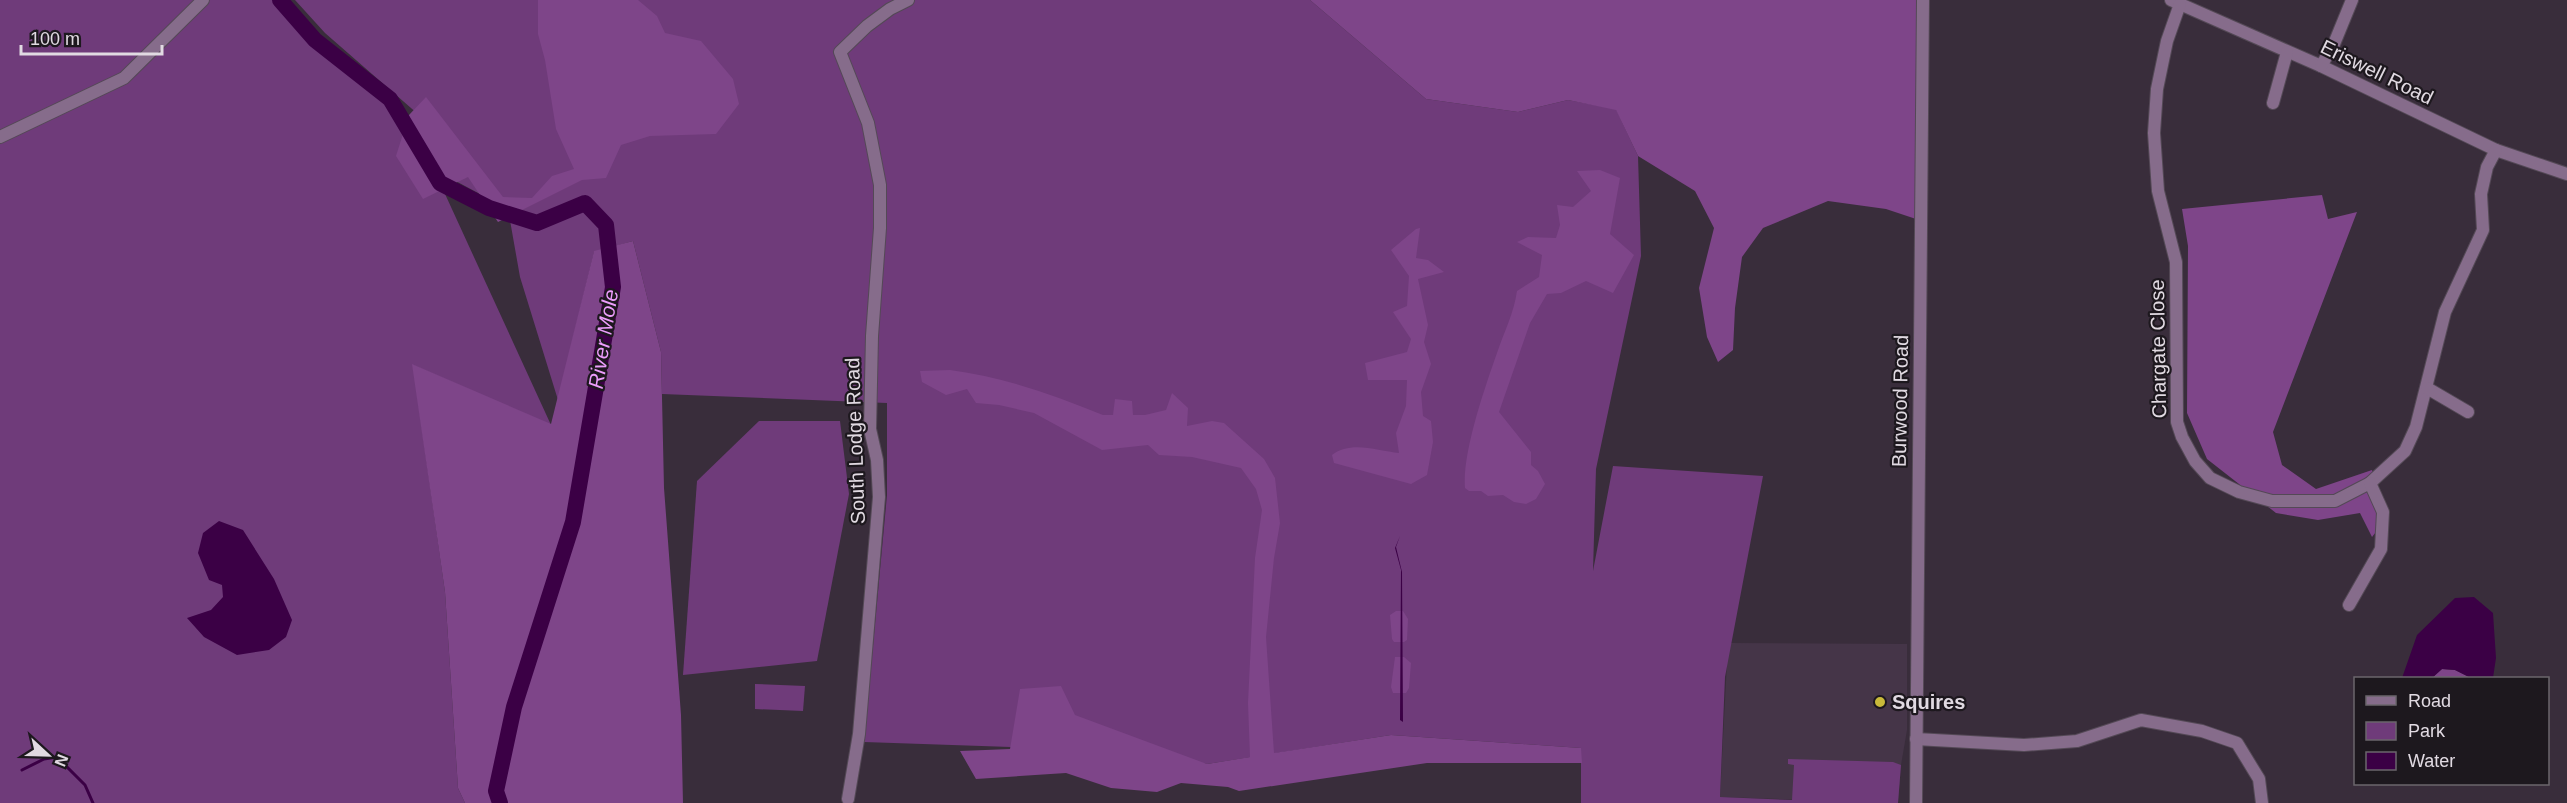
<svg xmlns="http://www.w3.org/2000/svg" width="2567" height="803" font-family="Helvetica,sans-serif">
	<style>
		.built { fill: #453548 }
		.green { fill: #6f3b7a }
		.forest { fill: #7e4589 }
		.water { fill: #3b0045 }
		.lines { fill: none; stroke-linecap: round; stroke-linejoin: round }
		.stream { stroke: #3b0045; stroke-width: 3 }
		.river { stroke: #3b0045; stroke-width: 16 }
		.minor-casing { stroke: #544956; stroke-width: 14 }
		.minor { stroke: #866c8b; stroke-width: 12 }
		.poi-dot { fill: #c9ba3a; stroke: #1d181e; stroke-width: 2 }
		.labels { text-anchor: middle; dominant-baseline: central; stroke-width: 4.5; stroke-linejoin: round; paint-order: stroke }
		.street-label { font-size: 20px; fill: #e1dae2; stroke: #1d181e }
		.poi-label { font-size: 20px; font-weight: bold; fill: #e1dae2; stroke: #1d181e; text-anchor: start }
		.water-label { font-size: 21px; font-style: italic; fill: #ec9dfc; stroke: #1d181e }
	</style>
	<rect width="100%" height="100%" fill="#392d3b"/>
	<path class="built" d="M1728,643L1907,644V730L1901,765L1898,803L1720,797Z"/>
	<g class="green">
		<path d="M0,0H280L315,40L390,99L440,183L551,425L413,365L445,592L458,788L465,803H0Z"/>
		<path d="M295,0H1310L1426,99L1518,112L1568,100L1616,109L1638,156L1641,256L1596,469L1593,571L1613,466L1763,476L1725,677L1720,797L1792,800L1794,765L1788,764V759L1893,762L1901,765L1898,803H1581V748L1391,735L1207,764L1152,752L864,742L887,495V403L662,394L661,352L633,241L594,252L558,400L520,277L508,209L450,178L419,115L325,33Z"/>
		<path d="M759,421H840L849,494L817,661L683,675L697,481Z"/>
		<path d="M755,684L805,686L803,711L755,709Z"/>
	</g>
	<g class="forest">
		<path d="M538,0H638L657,16L665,33L701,41L733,79L739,104L716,134L650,136L621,145L606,178L582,180L498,222L468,177L423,199L396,156L409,115L426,97L503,197L532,198L552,176L574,169L556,129L545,60L538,34Z"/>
		<path d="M1310,0H1917L1916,219L1886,209L1828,201L1763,228L1742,257L1735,308L1733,350L1718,362L1707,337L1699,288L1714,228L1695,191L1638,156L1616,110L1568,100L1518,112L1426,99Z"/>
		<path d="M1600,170L1620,178L1610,234L1634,255L1613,293L1586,281L1561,293L1547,294L1530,323L1499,412L1531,452V465L1538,471L1545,484L1536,499L1526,504L1514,502L1503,495L1488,496L1481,491H1469L1465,488C1462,453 1485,387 1497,353C1504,332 1514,313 1517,291L1539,277L1542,255L1517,242L1528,237L1556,238L1560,225L1557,205L1573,207L1591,191L1577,171Z"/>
		<path d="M2322,195L2328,219L2357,212L2273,432L2282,465L2316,489L2372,470L2387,518L2372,537L2360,513L2318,520L2276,513L2207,459L2187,413L2188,246L2182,209Z"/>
		<path d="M1420,228L1416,258L1428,260L1444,272L1418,279L1428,325L1424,342L1431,364L1421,392L1423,416L1431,421L1433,442L1427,475L1411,484L1334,463L1332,455C1351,440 1378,451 1399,453L1396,433L1406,406L1407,380H1368L1365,363L1407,352L1411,339L1393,312L1407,306L1409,276L1391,250L1416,229Z"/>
		<path d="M633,241L661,352L664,488L681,715L683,803H465L458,788L445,592L412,364L551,424L594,251Z"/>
		<path d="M950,370C1004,377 1053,395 1103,415H1113L1115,399L1132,401L1133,415H1145L1166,410L1172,393L1188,408L1187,426L1212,421L1224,423L1264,459L1275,478L1280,523L1274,558L1266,637L1274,753L1391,735L1581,748L1582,763H1427L1239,791L1228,787L1181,783L1157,792L1111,788L1066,773L976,779L960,751L1010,749L1020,689L1061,686L1075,715L1207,764L1250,757L1248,703L1255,558L1262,510L1256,489L1241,468L1192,457L1159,455L1148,445L1102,450L1034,413L999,405L976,403L967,389L946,395L922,382L920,371Z"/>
		<path d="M1396,611H1403L1408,619L1407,640L1404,642H1394L1392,639L1390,615Z"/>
		<path d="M1395,657H1404L1411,663L1409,688L1406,693H1393L1391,687Z"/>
		<path d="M2442,669L2455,670L2471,678H2432Z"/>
	</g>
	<g class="water">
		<path d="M219,521L243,530L274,579L292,620L286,637L269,650L237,655L204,637L187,618L211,610L223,597L222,585L209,580L198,553L203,533Z"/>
		<path d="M1400,536L1396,547L1402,572L1403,722L1400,720L1401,570L1395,548Z"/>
		<path d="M2474,597L2493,613L2496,658L2493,678H2471L2455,670L2442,669L2432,678H2402L2417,635L2455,598Z"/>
	</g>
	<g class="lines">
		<path class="stream" d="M22,770L44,759L57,757L85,785L93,803"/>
		<path class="river" d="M280,0L315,40L390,99L440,183L489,208L537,223L585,203L606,225L613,287L573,522L514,707L496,791L500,803"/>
		<defs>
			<g id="minor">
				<path d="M2171,0L2321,66L2496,150L2567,174"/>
				<path d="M2180,4L2167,41L2157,89L2154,133L2158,191L2176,262L2177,422L2182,437L2195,461L2210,478L2239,492L2272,501H2335L2370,483L2405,451L2416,427L2445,312L2483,230L2481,194L2487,167L2496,150"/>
				<path d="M2321,66L2334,44L2352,0"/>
				<path d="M2273,103L2287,52"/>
				<path d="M0,137L124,78L203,0"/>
				<path d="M2427,388L2468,412"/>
				<path d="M2349,605L2381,549L2383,512L2370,483"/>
				<path d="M1916,739L2024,745L2077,741L2141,720L2202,731L2237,743L2259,779L2262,803"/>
				<path d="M848,799L859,734L879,497L877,460L870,429L872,336L880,228V185L868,123L840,52L867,26L890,9L908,0"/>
				<path d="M1916,803L1923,0"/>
			</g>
		</defs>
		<use href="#minor" class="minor-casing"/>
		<use href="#minor" class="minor"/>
	</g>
	<circle class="poi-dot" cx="1880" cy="702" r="6"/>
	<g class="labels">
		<g class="street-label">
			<text transform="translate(2377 72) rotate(26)">Eriswell Road</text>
			<text transform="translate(2158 349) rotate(-91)">Chargate Close</text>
			<text transform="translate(1900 401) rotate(-89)">Burwood Road</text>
			<text transform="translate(855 441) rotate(-92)">South Lodge Road</text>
		</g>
		<g class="poi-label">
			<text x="1892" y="702">Squires</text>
		</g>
		<g class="water-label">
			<text transform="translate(603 339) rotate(-81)">River Mole</text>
		</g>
	</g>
	<rect x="2354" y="677" width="195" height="108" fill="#1d181e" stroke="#6b666c" stroke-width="1.5"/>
	<rect x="2366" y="696" width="30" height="9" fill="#866c8b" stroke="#6b666c" stroke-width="1.5"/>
	<text x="2408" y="707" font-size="18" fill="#e1dae2">Road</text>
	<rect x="2366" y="722" width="30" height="18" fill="#6f3b7a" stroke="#6b666c" stroke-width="1.5"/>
	<text x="2408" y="737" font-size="18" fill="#e1dae2">Park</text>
	<rect x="2366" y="752" width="30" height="18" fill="#3b0045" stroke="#6b666c" stroke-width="1.5"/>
	<text x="2408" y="767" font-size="18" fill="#e1dae2">Water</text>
	<g transform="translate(48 755) rotate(112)" stroke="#1d181e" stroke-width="4.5" paint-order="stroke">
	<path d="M0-4.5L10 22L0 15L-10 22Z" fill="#e1dae2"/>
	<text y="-9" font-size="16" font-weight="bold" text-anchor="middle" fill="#e1dae2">N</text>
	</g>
	<path d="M21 45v9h141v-9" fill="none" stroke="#e1dae2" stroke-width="3"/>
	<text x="30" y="45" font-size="18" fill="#e1dae2" stroke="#1d181e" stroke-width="4.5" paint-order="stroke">100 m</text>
</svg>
